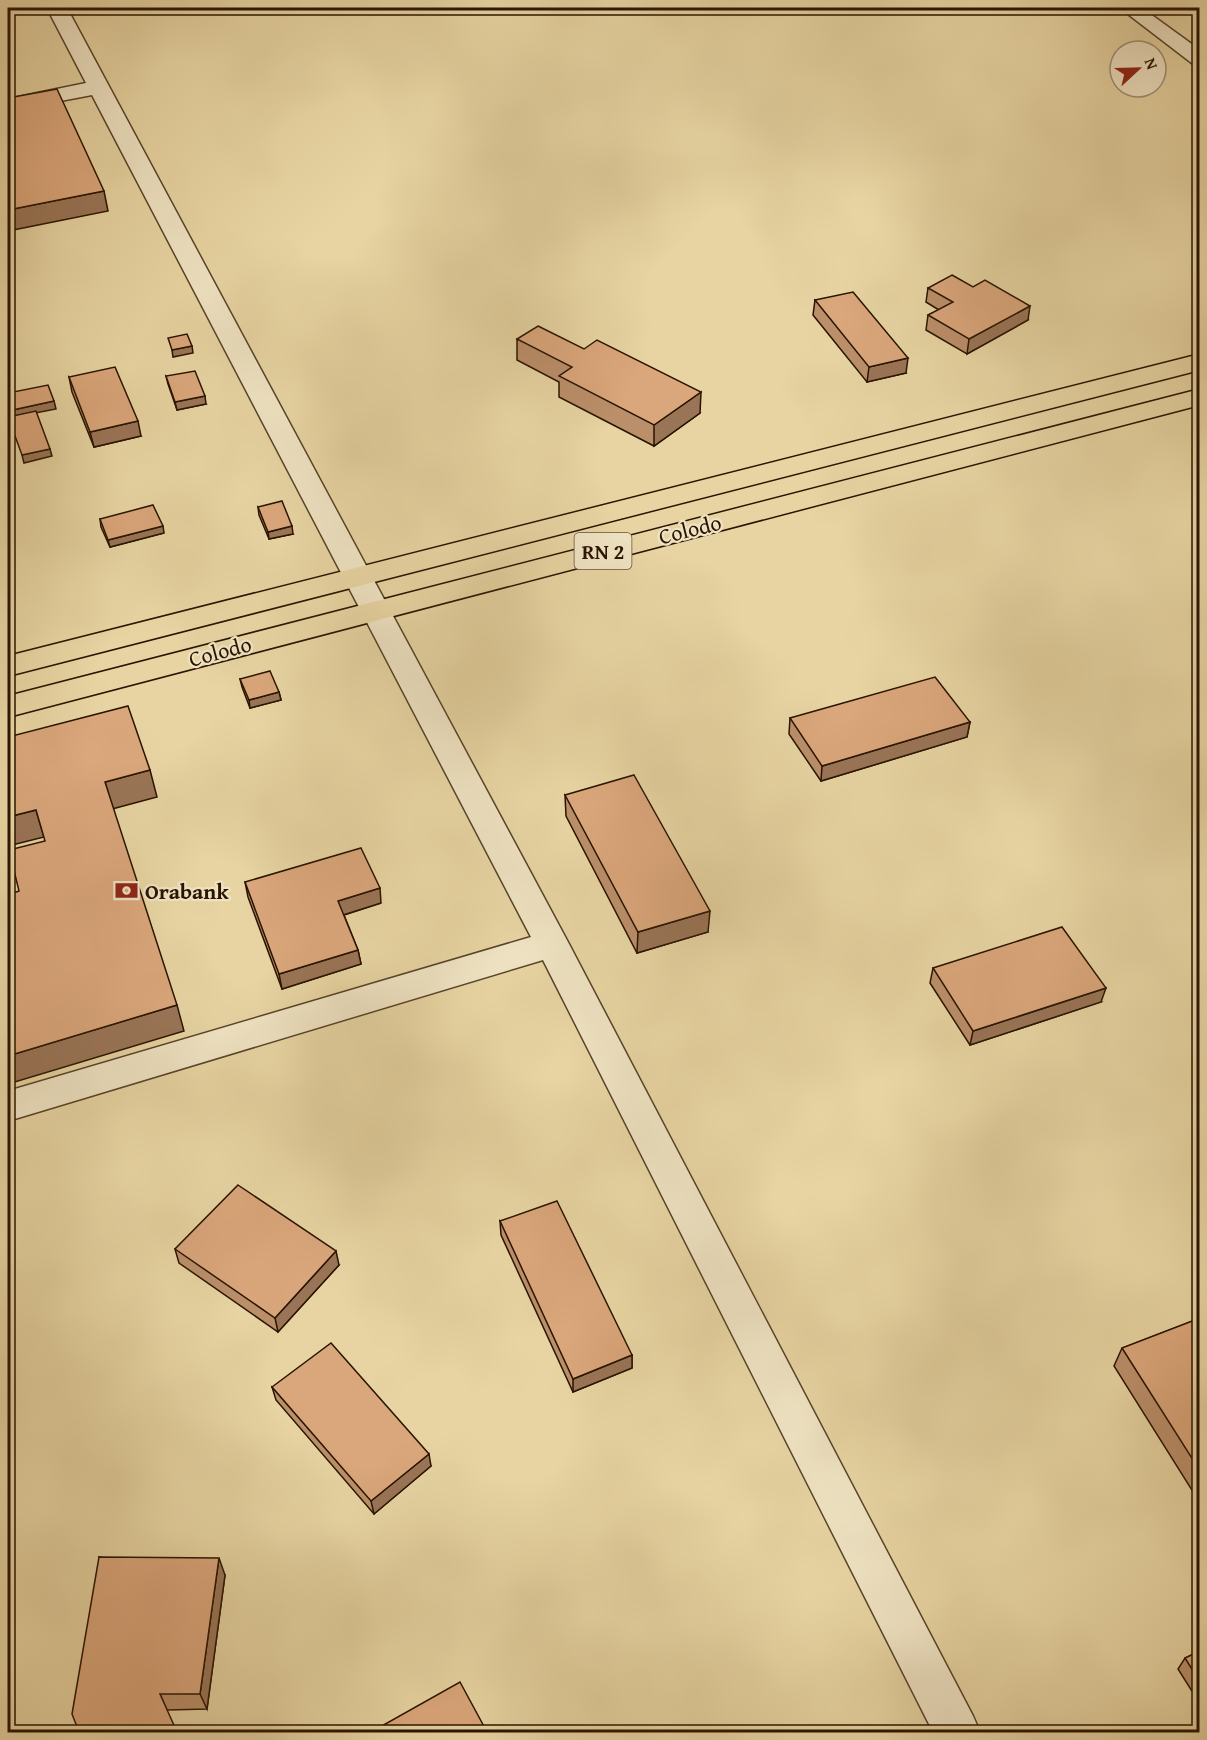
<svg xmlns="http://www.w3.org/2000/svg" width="1207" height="1740" font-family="'Gentium Book Plus',serif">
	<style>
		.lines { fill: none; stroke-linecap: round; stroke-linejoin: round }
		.street-casing { stroke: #584429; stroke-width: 3 }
		.primary-casing { stroke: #291401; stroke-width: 3 }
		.street { fill: #efe3c3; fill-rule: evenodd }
		.primary { fill: #e7d4a2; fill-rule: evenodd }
		.wall { fill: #bb8f6a; stroke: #291401; stroke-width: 1.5 }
		.shaded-wall { fill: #997456; stroke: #291401; stroke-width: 1.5 }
		.building { fill: #daa67b; stroke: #291401; stroke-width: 1.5 }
		.labels { text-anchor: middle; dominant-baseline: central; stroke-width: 4.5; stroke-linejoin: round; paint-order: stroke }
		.shield { fill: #efe3c3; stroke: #64523b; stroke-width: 1.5 }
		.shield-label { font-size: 21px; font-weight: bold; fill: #291401 }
		.street-label { font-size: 22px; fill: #291401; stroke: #efe3c3 }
		.poi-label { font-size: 22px; font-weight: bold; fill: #291401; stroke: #efe3c3; text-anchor: start }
	</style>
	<rect width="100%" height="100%" fill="#e7d4a2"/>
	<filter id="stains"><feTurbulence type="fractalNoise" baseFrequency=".00333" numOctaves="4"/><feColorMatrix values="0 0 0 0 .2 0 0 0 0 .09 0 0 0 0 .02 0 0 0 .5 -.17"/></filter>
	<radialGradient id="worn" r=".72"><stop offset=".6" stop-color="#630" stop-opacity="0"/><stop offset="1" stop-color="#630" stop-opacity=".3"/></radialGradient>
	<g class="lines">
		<defs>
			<g id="street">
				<path d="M47,8H67L569,944L973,1716L980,1732H933L543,960L8,1121V1091L531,937L92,95L8,111V99L86,83Z"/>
				<path d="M1120,8H1142L1200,50V66L1193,64Z"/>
			</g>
			<g id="primary">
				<path d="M1200,354V370L8,676V656Z"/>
				<path d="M1200,389V405L8,717V696Z"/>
			</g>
		</defs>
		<use href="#street" class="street-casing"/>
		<use href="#primary" class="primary-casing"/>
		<use href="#street" class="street"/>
		<use href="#primary" class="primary"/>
	</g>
	<g class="wall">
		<path d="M928,288L1028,320L967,354L926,330L928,315L939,310L926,302Z"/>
		<path d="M815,300L906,373L867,382L813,315Z"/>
		<path d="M517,339L700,413L654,446L559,397V382L517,360Z"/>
		<path d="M166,376L206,404L177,410L168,384Z"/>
		<path d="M69,377L141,436L94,447L72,392Z"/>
		<path d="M258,507L293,534L269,539L259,515Z"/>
		<path d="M100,519L164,533L110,547L101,527Z"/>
		<path d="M240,679L279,692L281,700L250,708L242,687Z"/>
		<path d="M790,718L970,722L967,737L821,781L789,734Z"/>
		<path d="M565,795L708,932L637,953L566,816Z"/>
		<path d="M245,882L381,903L344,915L358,950L361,964L282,989L248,897Z"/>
		<path d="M933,968L1101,1002L970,1045L930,983Z"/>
		<path d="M500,1221L632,1355V1368L573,1392L501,1235Z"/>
		<path d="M175,1249L339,1265L278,1332L179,1263Z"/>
		<path d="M1200,1318V1503L1114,1366L1122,1348Z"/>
		<path d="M272,1387L431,1466L374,1514L276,1400Z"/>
		<path d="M99,1557L225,1575L207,1709L167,1710Z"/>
		<path d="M1200,1651V1704L1178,1669L1185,1658Z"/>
	</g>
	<g class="shaded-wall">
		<path d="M104,191L108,211L8,231V210Z"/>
		<path d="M1030,306L1028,320L967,354L969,339Z"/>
		<path d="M192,346L193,353L173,357L172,350Z"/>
		<path d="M908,358L906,373L867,382L869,367Z"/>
		<path d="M701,392L700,413L654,446V425Z"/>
		<path d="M205,396L206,404L177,410L175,402Z"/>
		<path d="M54,401L56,409L10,418L8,411Z"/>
		<path d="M138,421L141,436L94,447L90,432Z"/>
		<path d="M50,449L52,456L24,463L22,455Z"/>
		<path d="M163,526L164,533L110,547L108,540Z"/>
		<path d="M292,526L293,534L269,539L268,532Z"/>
		<path d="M279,692L281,700L250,708L249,700Z"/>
		<path d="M970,722L967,737L821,781L822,766Z"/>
		<path d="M150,770L157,797L112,809L105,782Z"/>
		<path d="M36,810L44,837L8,846V817Z"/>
		<path d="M380,888L381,903L340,916L338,901Z"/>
		<path d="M710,911L708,932L637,953L638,932Z"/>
		<path d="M358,950L361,964L282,989L279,974Z"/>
		<path d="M1106,988L1101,1002L970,1045L973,1031Z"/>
		<path d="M177,1005L184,1031L8,1084V1056Z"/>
		<path d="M336,1251L339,1265L278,1332L275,1318Z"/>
		<path d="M632,1355V1368L573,1392V1379Z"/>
		<path d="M429,1454L431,1466L374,1514L371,1501Z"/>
		<path d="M219,1558L225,1575L207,1709L200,1694Z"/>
	</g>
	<g class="building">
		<path d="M57,89L104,191L8,210V98Z"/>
		<path d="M952,275L973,287L985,280L1030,306L969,339L928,315L953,302L928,288Z"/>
		<path d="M853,292L908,358L869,367L815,300Z"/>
		<path d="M538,326L584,349L597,340L701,392L654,425L559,376L572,367L517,339Z"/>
		<path d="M187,334L192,346L172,350L168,338Z"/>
		<path d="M115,367L138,421L90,432L69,377Z"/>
		<path d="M195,371L205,396L175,402L166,376Z"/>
		<path d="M48,385L54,401L8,411V393Z"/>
		<path d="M36,411L50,449L22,455L8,417Z"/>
		<path d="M282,501L292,526L268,532L258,507Z"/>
		<path d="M153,505L163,526L108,540L100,519Z"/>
		<path d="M270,671L279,692L249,700L240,679Z"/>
		<path d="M935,677L970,722L822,766L790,718Z"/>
		<path d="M128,706L150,770L105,782L177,1005L8,1056V895L19,891L9,850L45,841L36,810L8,817V737Z"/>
		<path d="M634,775L710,911L638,932L565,795Z"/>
		<path d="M361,848L380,888L338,901L358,950L279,974L245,882Z"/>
		<path d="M1062,927L1106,988L973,1031L933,968Z"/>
		<path d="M238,1185L336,1251L275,1318L175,1249Z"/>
		<path d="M557,1201L632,1355L573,1379L500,1221Z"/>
		<path d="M1200,1318V1471L1122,1348Z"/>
		<path d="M331,1343L429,1454L371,1501L272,1387Z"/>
		<path d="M99,1557L219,1558L200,1694H160L177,1732H79L72,1714Z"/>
		<path d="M1200,1651V1682L1185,1658Z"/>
		<path d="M460,1682L487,1732H371Z"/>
	</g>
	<defs>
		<symbol id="bank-bare" viewBox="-9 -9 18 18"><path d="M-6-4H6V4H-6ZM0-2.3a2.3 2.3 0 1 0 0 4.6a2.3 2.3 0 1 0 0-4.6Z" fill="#8f2418" stroke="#efe3c3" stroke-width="2.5" paint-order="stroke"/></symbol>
	</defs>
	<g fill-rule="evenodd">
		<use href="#bank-bare" x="110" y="874" width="33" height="33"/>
	</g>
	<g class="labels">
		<rect class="shield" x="574.5" y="533" width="57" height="36" rx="4.5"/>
		<g class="shield-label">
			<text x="603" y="551">RN 2</text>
		</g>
		<g class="street-label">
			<text transform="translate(690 529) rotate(-14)">Colodo</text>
			<text transform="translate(220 651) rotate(-15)">Colodo</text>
		</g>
		<g class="poi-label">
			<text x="145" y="891">Orabank</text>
		</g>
	</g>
	<rect width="1207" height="1740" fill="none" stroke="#e7d4a2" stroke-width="30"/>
	<rect x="9" y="9" width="1189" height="1722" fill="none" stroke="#291401" stroke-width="3"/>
	<rect x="15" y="15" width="1177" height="1710" fill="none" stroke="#291401" stroke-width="1.5"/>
	<g transform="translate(1138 69) rotate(68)"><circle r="28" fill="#efe3c3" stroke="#a09075" stroke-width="1.5"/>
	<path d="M0-4.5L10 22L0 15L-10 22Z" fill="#8f2418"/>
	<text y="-9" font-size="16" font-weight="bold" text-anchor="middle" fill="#291401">N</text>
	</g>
	<rect width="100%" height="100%" filter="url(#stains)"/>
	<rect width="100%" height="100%" fill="url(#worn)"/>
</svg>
